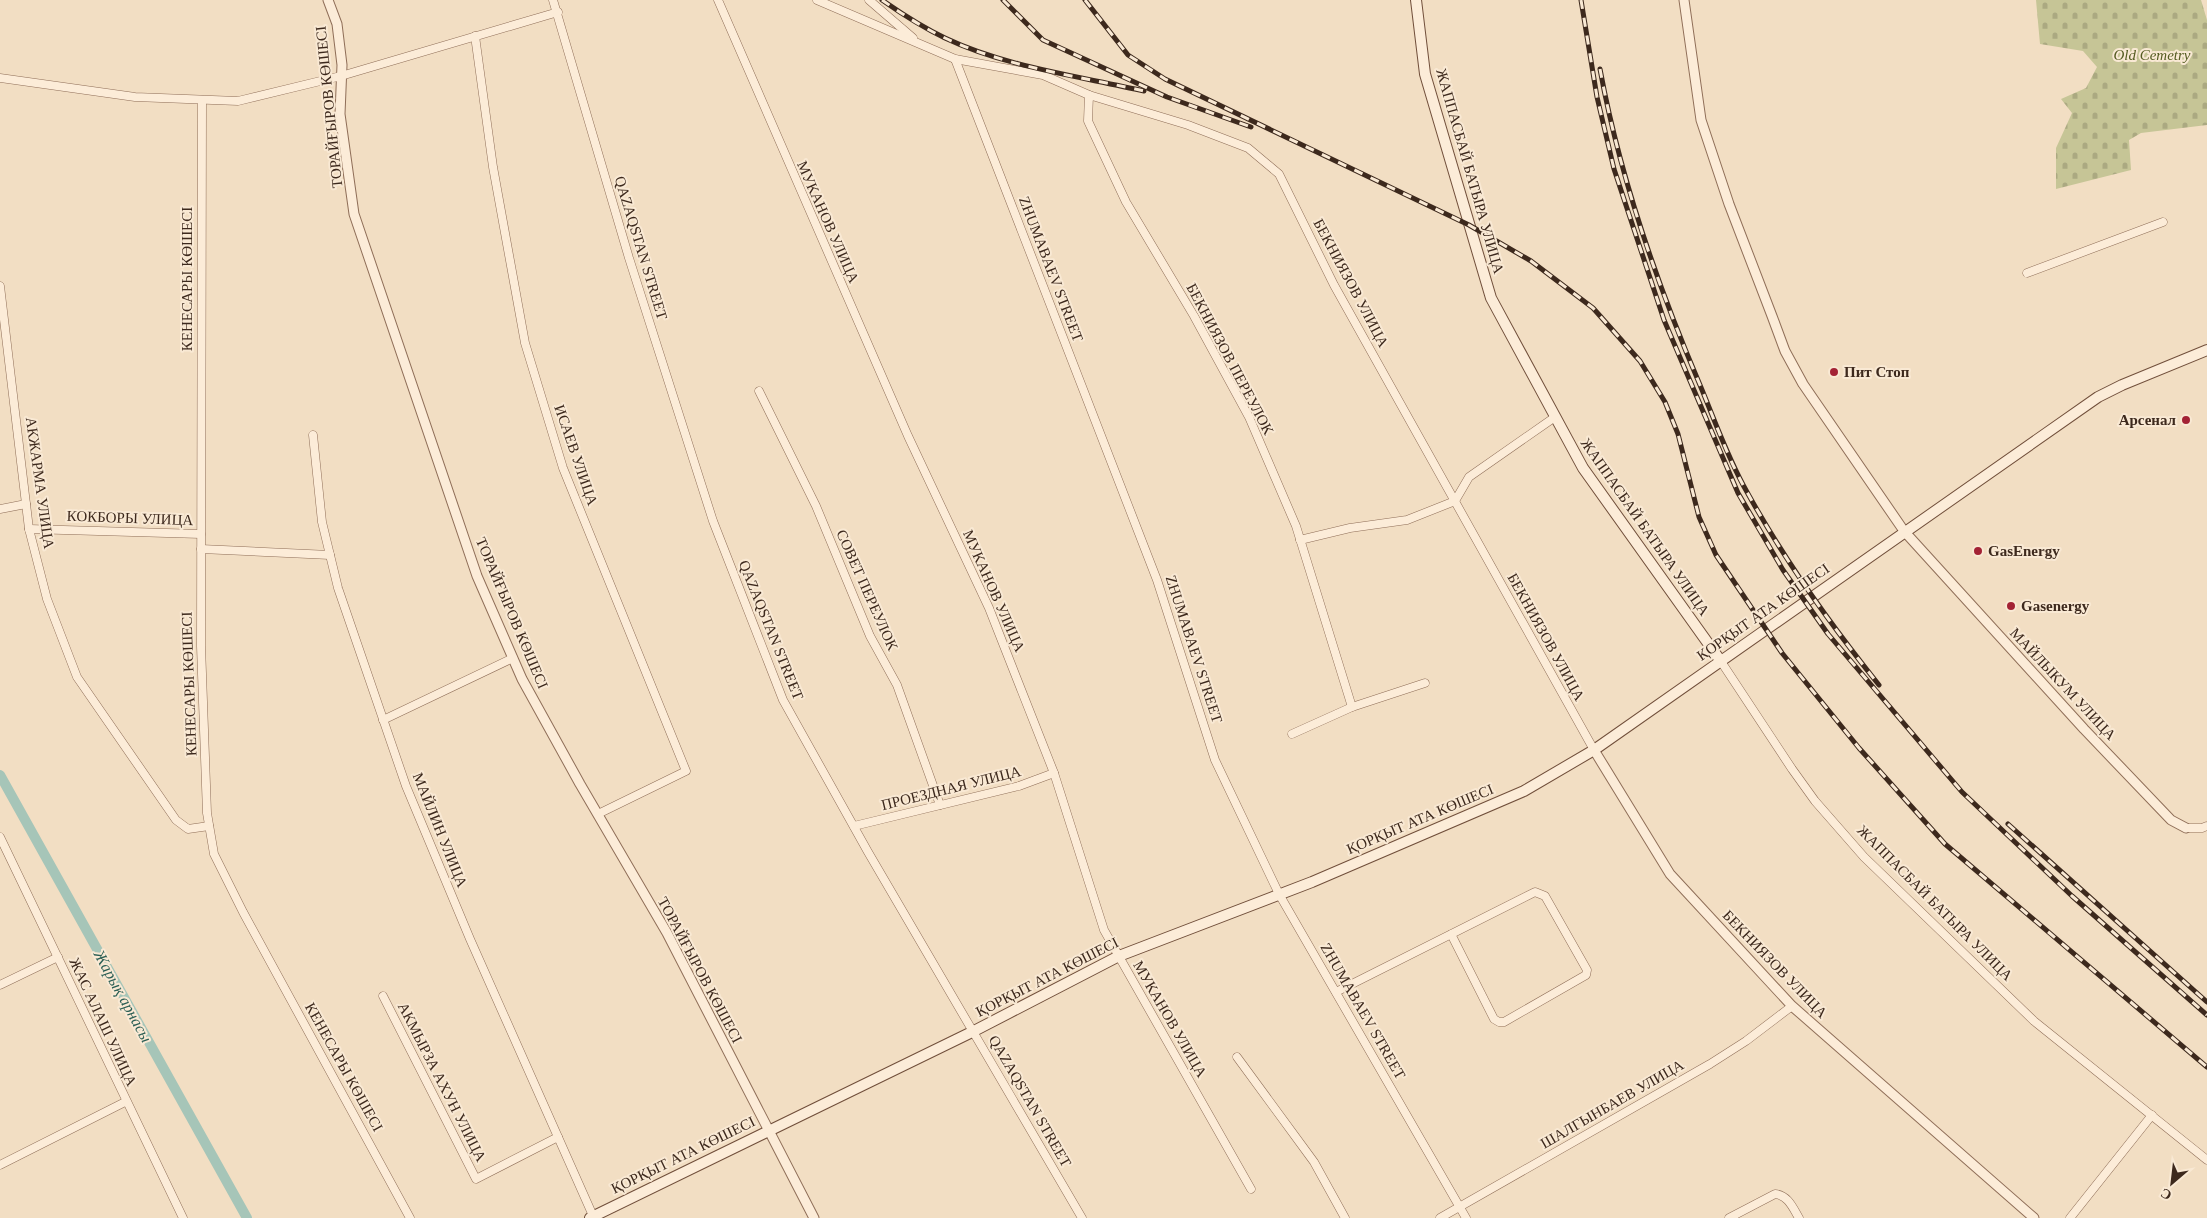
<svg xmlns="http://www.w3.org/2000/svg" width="2207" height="1218" font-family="'Times New Roman',serif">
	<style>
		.cemetery { fill: url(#cemetery-stones) }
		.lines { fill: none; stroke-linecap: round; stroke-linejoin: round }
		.canal { stroke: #a6c5b8; stroke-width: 10 }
		.minor-casing { stroke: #8f6e58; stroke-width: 9 }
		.tertiary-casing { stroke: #8f6e58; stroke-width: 11 }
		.secondary-casing { stroke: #714f3b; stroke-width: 12 }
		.minor { stroke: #fcecd8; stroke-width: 8 }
		.tertiary { stroke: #fcecd8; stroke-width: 9 }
		.secondary { stroke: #fcecd8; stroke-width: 10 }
		.rail-casing { stroke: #3d291d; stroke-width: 5 }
		.rail { stroke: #f9e9d4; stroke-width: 3; stroke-dasharray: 9; stroke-linecap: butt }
		.poi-dot { fill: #a32234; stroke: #f9e9d4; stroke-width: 2 }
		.labels { text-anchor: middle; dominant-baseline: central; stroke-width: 4; stroke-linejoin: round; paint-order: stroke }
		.park-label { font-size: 15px; font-style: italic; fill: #555c22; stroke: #f9e9d4 }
		.street-label { font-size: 15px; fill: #3d291d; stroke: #f9e9d4 }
		.poi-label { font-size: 15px; font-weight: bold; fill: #3d291d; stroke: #f9e9d4; text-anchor: start }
		.water-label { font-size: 16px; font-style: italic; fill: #2b5e54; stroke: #f9e9d4 }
	</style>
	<defs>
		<pattern id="cemetery-stones" width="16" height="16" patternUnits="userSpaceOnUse" patternTransform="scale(1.25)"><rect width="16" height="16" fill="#c6c596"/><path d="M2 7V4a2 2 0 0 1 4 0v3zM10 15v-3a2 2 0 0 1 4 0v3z" fill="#aba981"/></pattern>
	</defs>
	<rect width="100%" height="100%" fill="#f2dec3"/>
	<path class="cemetery" d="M2036,0H2201L2207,20V125L2141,133L2129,140L2131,170L2056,189V148L2072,113L2061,99L2086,88L2097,67L2083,51L2040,44Z"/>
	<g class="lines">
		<path class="canal" d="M0,775L247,1218"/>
		<defs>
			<g id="minor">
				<path d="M553,0L629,258L713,521L783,700L868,852L1082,1218"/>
				<path d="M718,0L908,436L989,608L1054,773L1104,930L1251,1189"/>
				<path d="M817,0L955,59L1043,75L1089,95"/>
				<path d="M869,0L913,38"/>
				<path d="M475,36L493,167L525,343L563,468L686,771L598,814"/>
				<path d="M955,59L1157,580L1215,760L1279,894L1466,1218"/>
				<path d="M0,78L135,97L238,101L341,76L558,12"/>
				<path d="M202,100L201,646L207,813L214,854L243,912L410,1218"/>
				<path d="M2027,273L2163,222"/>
				<path d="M0,286L29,529L47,599L77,677L176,820L188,829L209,826"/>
				<path d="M759,391L816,506L870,636L897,685L940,805"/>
				<path d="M313,435L322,522L338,588L406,786L470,939L594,1218"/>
				<path d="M0,509L26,504"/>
				<path d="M29,529L201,534"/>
				<path d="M1300,540L1350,528L1407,520L1455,501L1469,477L1555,417"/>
				<path d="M201,549L330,555"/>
				<path d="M1720,660L1792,769L1815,801L1864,857L2034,1021L2207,1160"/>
				<path d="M1352,707L1296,526L1249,417L1194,316L1126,202L1088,121L1089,95L1188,125L1248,148L1279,174L1334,285L1594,750"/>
				<path d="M383,720L513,658"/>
				<path d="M1292,734L1352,707L1425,683"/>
				<path d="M854,826L1019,786L1054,773"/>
				<path d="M2186,828H2202L2207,826"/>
				<path d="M0,837L183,1218"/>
				<path d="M0,985L58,957"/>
				<path d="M1336,992L1535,892L1545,896L1587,970L1586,975L1504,1022H1499L1494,1019L1451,934"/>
				<path d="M383,996L476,1179L558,1137"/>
				<path d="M1237,1057L1314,1162L1345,1218"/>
				<path d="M0,1165L125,1102"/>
				<path d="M1440,1218L1710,1064L1746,1041L1792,1006"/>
				<path d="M1729,1218L1775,1194C1788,1195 1793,1208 1799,1218"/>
				<path d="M2070,1218L2152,1115"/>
			</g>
			<g id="tertiary">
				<path d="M328,0L337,24L342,65L340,114L354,214L477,576L522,679L580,784L667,933L814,1218"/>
				<path d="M1684,0L1701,120L1729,204L1772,316L1785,351L1803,384L1904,531L2084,729L2171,820L2186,828"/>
				<path d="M1594,750L1670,874L1792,1006L2034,1218"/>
			</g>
			<g id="secondary">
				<path d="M1416,0L1425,74L1491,298L1583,468L1720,660"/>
				<path d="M590,1218L974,1031L1119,956L1312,882L1524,791L1594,750L2098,397L2122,385L2207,350"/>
			</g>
		</defs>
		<use href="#minor" class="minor-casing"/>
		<use href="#tertiary" class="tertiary-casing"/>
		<use href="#secondary" class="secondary-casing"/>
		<use href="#minor" class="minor"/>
		<use href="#tertiary" class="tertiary"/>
		<use href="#secondary" class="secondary"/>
		<defs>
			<g id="rail">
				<path d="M882,0C902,14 922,27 945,38C1006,67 1078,76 1144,91"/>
				<path d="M1003,0L1043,40L1167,97L1251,127"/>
				<path d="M1085,0L1128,55L1165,79L1469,225L1531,261L1593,308L1640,361L1665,402L1678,434L1699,517L1716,555L1782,653L1859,748L1945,844L2207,1067"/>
				<path d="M1581,0L1597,97L1614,169L1664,320L1738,493L1783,570L1828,634L1962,792L2072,896L2207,1015"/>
				<path d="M1600,69C1620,178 1657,284 1700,385C1715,421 1728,459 1747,492C1785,561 1830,624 1879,685"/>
				<path d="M2008,824L2207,1002"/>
			</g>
		</defs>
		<use href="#rail" class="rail-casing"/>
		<use href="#rail" class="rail"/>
	</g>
	<g class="poi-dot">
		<circle cx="1834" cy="372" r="5"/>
		<circle cx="2186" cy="420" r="5"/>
		<circle cx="1978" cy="551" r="5"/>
		<circle cx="2011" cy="606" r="5"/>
	</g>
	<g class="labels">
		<g class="park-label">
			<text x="2152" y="55">Old Cemetry</text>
		</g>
		<g class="street-label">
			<text transform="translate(329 107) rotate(-96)">ТОРАЙҒЫРОВ КӨШЕСІ</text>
			<text transform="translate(1470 171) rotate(74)">ЖАППАСБАЙ БАТЫРА УЛИЦА</text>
			<text transform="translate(828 222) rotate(66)">МУКАНОВ УЛИЦА</text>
			<text transform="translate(641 248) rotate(73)">QAZAQSTAN STREET</text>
			<text transform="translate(1051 269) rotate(69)">ZHUMABAEV STREET</text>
			<text transform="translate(187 279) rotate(-90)">КЕНЕСАРЫ КӨШЕСІ</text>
			<text transform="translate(1351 283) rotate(62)">БЕКНИЯЗОВ УЛИЦА</text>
			<text transform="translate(1230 359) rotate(62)">БЕКНИЯЗОВ ПЕРЕУЛОК</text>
			<text transform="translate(576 455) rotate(71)">ИСАЕВ УЛИЦА</text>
			<text transform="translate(40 483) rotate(82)">АКЖАРМА УЛИЦА</text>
			<text transform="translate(130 518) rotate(2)">КОКБОРЫ УЛИЦА</text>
			<text transform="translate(1645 527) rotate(55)">ЖАППАСБАЙ БАТЫРА УЛИЦА</text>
			<text transform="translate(867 590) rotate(66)">СОВЕТ ПЕРЕУЛОК</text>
			<text transform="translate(994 591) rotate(66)">МУКАНОВ УЛИЦА</text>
			<text transform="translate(1763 612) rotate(-35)">ҚОРҚЫТ АТА КӨШЕСІ</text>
			<text transform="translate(512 613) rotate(67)">ТОРАЙҒЫРОВ КӨШЕСІ</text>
			<text transform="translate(771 630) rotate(68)">QAZAQSTAN STREET</text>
			<text transform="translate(1546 637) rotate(61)">БЕКНИЯЗОВ УЛИЦА</text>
			<text transform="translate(1194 649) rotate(72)">ZHUMABAEV STREET</text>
			<text transform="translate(189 684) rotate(-92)">КЕНЕСАРЫ КӨШЕСІ</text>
			<text transform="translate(2063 684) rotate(47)">МАЙЛЫКУМ УЛИЦА</text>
			<text transform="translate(951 788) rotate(-14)">ПРОЕЗДНАЯ УЛИЦА</text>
			<text transform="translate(1420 819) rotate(-23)">ҚОРҚЫТ АТА КӨШЕСІ</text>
			<text transform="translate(440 830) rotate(68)">МАЙЛИН УЛИЦА</text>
			<text transform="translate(1935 903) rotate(45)">ЖАППАСБАЙ БАТЫРА УЛИЦА</text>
			<text transform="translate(1775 964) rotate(46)">БЕКНИЯЗОВ УЛИЦА</text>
			<text transform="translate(700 970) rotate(62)">ТОРАЙҒЫРОВ КӨШЕСІ</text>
			<text transform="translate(1047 977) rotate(-27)">ҚОРҚЫТ АТА КӨШЕСІ</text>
			<text transform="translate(1363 1011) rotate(60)">ZHUMABAEV STREET</text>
			<text transform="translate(1170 1019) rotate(60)">МУКАНОВ УЛИЦА</text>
			<text transform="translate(103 1022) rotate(65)">ЖАС АЛАШ УЛИЦА</text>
			<text transform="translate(344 1067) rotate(61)">КЕНЕСАРЫ КӨШЕСІ</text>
			<text transform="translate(442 1082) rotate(63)">АКМЫРЗА АХУН УЛИЦА</text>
			<text transform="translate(1030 1101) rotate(60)">QAZAQSTAN STREET</text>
			<text transform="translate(1612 1104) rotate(-30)">ШАЛГЫНБАЕВ УЛИЦА</text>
			<text transform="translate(683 1155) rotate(-26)">ҚОРҚЫТ АТА КӨШЕСІ</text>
		</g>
		<g class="poi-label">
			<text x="1844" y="372">Пит Стоп</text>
			<text x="2176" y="420" text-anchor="end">Арсенал</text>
			<text x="1988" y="551">GasEnergy</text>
			<text x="2021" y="606">Gasenergy</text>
		</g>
		<g class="water-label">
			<text transform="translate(123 996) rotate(61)">Жарық арнасы</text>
		</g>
	</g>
	<g transform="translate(2172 1183) rotate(208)" stroke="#f9e9d4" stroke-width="4" paint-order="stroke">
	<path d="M0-4L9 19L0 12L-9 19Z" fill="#3d291d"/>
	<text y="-8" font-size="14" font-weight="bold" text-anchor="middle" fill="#3d291d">С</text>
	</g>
</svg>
